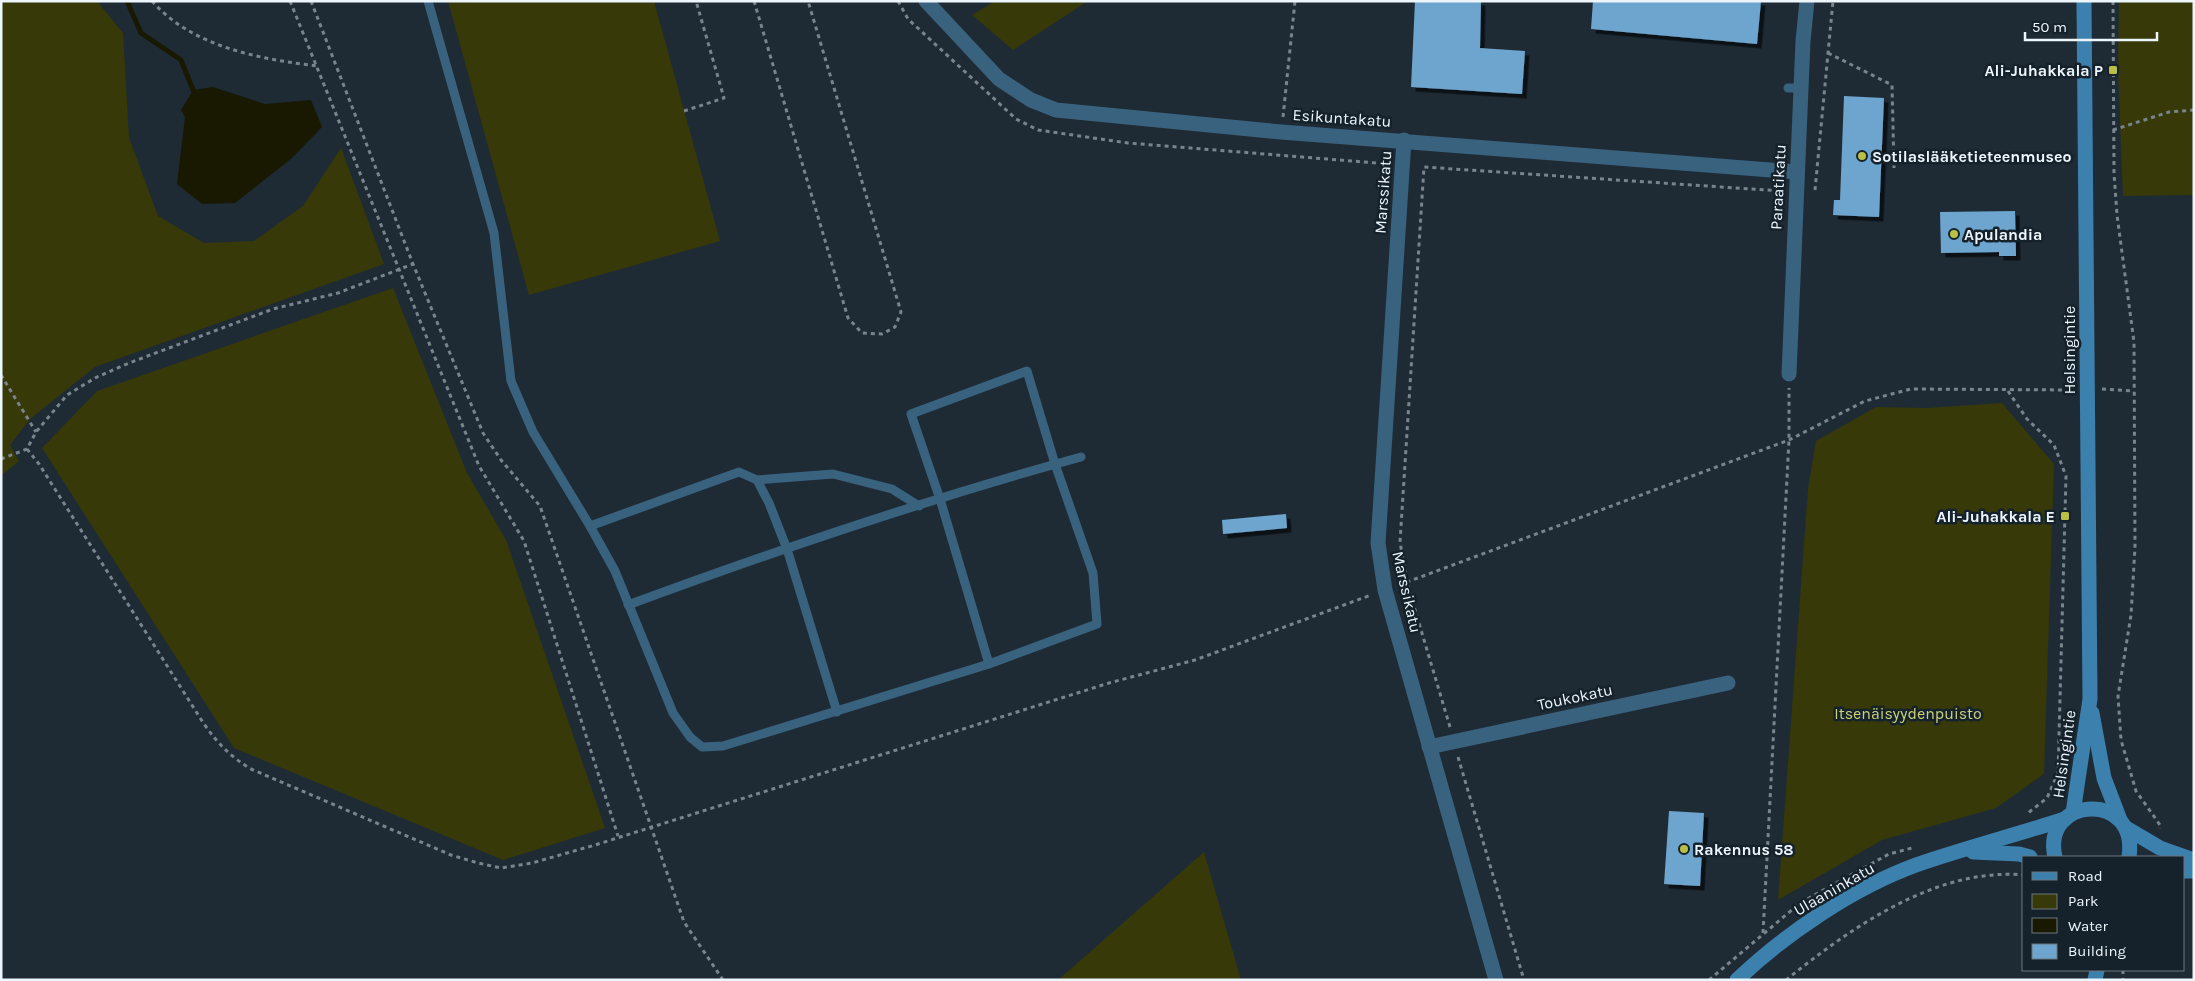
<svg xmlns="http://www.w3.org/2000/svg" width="2195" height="981" font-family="Karla,sans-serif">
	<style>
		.green { fill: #373908 }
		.water { fill: #181900 }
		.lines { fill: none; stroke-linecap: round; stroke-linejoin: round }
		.stream { stroke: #181900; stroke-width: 5 }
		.building { fill: #6da5ce; filter: url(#shadow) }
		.path { stroke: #79848d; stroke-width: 3; stroke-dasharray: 4 4; stroke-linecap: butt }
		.lane { stroke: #39627e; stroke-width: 9 }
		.street { stroke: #39627e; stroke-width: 15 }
		.secondary { stroke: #3c80ad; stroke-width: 15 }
		.poi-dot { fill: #bac045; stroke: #15222b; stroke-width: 2 }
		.labels { text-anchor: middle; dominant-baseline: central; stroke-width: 5; stroke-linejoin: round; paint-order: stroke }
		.poi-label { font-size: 16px; font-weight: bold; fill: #eef6fd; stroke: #15222b; text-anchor: start }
		.street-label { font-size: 16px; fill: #eef6fd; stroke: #15222b }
		.park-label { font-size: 16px; fill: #cbd278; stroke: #15222b }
	</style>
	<defs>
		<filter id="shadow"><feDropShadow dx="4.5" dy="4.5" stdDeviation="0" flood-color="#0009"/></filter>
	</defs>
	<rect width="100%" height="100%" fill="#1e2b35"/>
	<g class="green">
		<path d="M1,1H97L123,33L129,138L158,216L204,243L254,241L303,206L341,148L384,264L95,367L30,419L10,445L19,461L1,476Z"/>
		<path d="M448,1H654L720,241L529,295Z"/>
		<path d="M995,1H1088L1013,50L972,15Z"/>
		<path d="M2119,1H2194V195L2123,196L2118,69Z"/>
		<path d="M393,288L467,473L506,540L605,828L503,860L234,748L42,448L97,391Z"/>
		<path d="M2002,403L2054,464L2044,774L1996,808L1882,840L1778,900L1808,489L1816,441L1876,407L1927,408Z"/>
		<path d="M1204,852L1241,980H1058Z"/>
	</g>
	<path class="water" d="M213,87L265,104L311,100L322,127L292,158L235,203L202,204L177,184L185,117L181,110L193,90Z"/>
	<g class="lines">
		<path class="stream" d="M127,1L141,33L181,60L193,90"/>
	</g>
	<g class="building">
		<path d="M1415,1H1481L1480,48L1525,51L1522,94L1411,87Z"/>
		<path d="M1593,1H1761L1757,44L1591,29Z"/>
		<path d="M1844,96L1884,98L1879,217L1833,215L1834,200H1840Z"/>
		<path d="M2015,211L2016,256H1999V252L1941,253L1940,212Z"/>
		<path d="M1286,514L1287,528L1223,534L1222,520Z"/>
		<path d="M1669,811L1704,813L1700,886L1664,884Z"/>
	</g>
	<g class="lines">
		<g class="path">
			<path d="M152,1C192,47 260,59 317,66"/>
			<path d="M290,1L479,466L524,541L618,836"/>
			<path d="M311,1L413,264L483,433L501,460L540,506L684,922L723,980"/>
			<path d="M754,1L848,318L862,333L882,334L895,327L901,312L808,1"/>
			<path d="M898,1L908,19L1016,119L1038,130L1128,143L1389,164"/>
			<path d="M2113,1L2114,173L2117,215L2134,342L2135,547L2131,615L2118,696L2121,740L2136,791L2160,825V829"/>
			<path d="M1828,53L1892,85L1894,168"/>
			<path d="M684,111L724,98L696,1"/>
			<path d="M1283,117L1295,1"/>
			<path d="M2113,130L2169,112L2194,110"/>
			<path d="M1815,190L1833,1"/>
			<path d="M1,375L36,432"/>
			<path d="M2102,389L2134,391"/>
			<path d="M2008,391L2027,419L2054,445L2066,476L2058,773L2047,798L2028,813"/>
			<path d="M27,449L39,464L204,724C218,744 231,757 251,769L451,855L478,863L501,868L532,863L595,845L1109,683L1195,660L1371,595"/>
			<path d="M1,459L27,449L36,432L67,395L95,378L129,363L273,309L338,293L413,264"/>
			<path d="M1399,585L1789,440L1865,401L1911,389L2073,390"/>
			<path d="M1450,727L1407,583L1400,542L1424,167L1781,191"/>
			<path d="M1458,757L1524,980"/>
			<path d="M1763,933L1789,440V388"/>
			<path d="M2123,970V980"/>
			<path d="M1709,980L1800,903L1889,854L1912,848"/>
			<path d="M1786,980C1851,928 1936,867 2024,875"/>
		</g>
		<g class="lane">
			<path d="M428,1L494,233L511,381L533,432L590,526L615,571L673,713L690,737L702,747L723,746L989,664L940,499L911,414L1027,371L1055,464L1093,573L1097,624L989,664"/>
			<path d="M1788,88H1800"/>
			<path d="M757,480L833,474L892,489L919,506"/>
			<path d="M590,526L739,472L757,480L769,503L787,549L837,712"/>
			<path d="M628,605C777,550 928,499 1081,457"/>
		</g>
		<g class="street">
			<path d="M926,1L999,79L1031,100L1056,110L1281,132L1797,172"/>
			<path d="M1404,140L1378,543L1385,590L1496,980"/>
			<path d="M1789,374L1803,41L1807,1"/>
			<path d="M1429,747L1728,683"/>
		</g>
		<g class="secondary">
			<path d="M2092,713L2104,778L2120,820"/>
			<path d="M2073,813L2090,699L2084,1"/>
			<path d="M2126,828L2160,848L2194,860"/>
			<path d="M1973,852L2019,854L2030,857"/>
			<path d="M2055,857C2041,796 2139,790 2129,857"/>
			<path d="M2184,871H2194"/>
			<path d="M1737,980C1785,934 1853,888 1916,865C1965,848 2016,835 2065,819"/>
			<path d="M2095,980L2097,970"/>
		</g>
	</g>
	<g class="poi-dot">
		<rect x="2108" y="65" width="10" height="10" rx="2.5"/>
		<circle cx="1862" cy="156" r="5"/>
		<circle cx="1954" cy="234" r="5"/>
		<rect x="2060" y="511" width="10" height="10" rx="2.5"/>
		<circle cx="1684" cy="849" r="5"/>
	</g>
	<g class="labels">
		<g class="poi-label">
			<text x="2103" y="70" text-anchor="end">Ali-Juhakkala P</text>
			<text x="1872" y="156">Sotilaslääketieteenmuseo</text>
			<text x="1964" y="234">Apulandia</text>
			<text x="2055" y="516" text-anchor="end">Ali-Juhakkala E</text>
			<text x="1694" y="849">Rakennus 58</text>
		</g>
		<g class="street-label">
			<text transform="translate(1342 118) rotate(4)">Esikuntakatu</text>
			<text transform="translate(1778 187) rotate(-87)">Paraatikatu</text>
			<text transform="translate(1383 192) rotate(-86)">Marssikatu</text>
			<text transform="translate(2069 350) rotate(-90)">Helsingintie</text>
			<text transform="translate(1407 592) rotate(77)">Marssikatu</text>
			<text transform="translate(1575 697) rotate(-12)">Toukokatu</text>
			<text transform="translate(2064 754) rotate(-82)">Helsingintie</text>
			<text transform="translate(1834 889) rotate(-30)">Ulaaninkatu</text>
		</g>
		<g class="park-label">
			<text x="1908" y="713">Itsenäisyydenpuisto</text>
		</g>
	</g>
	<rect width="2195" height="981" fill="none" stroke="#eef6fd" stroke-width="5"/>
	<rect x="2022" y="856" width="162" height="115" fill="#15222b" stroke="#6c777f"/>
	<rect x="2032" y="872" width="25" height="8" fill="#3c80ad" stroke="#6c777f"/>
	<text x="2068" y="881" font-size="15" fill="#eef6fd">Road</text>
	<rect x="2032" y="894" width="25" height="15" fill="#373908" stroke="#6c777f"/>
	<text x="2068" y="906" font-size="15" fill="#eef6fd">Park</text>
	<rect x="2032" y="918" width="25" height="15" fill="#181900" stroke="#6c777f"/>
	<text x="2068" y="931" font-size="15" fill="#eef6fd">Water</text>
	<rect x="2032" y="944" width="25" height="15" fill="#6da5ce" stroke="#6c777f"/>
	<text x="2068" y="956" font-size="15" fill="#eef6fd">Building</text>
	<path d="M2025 32v8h132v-8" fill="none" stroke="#eef6fd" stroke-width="2.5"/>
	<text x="2032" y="32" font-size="15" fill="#eef6fd" stroke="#15222b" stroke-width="4" paint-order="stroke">50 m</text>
</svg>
